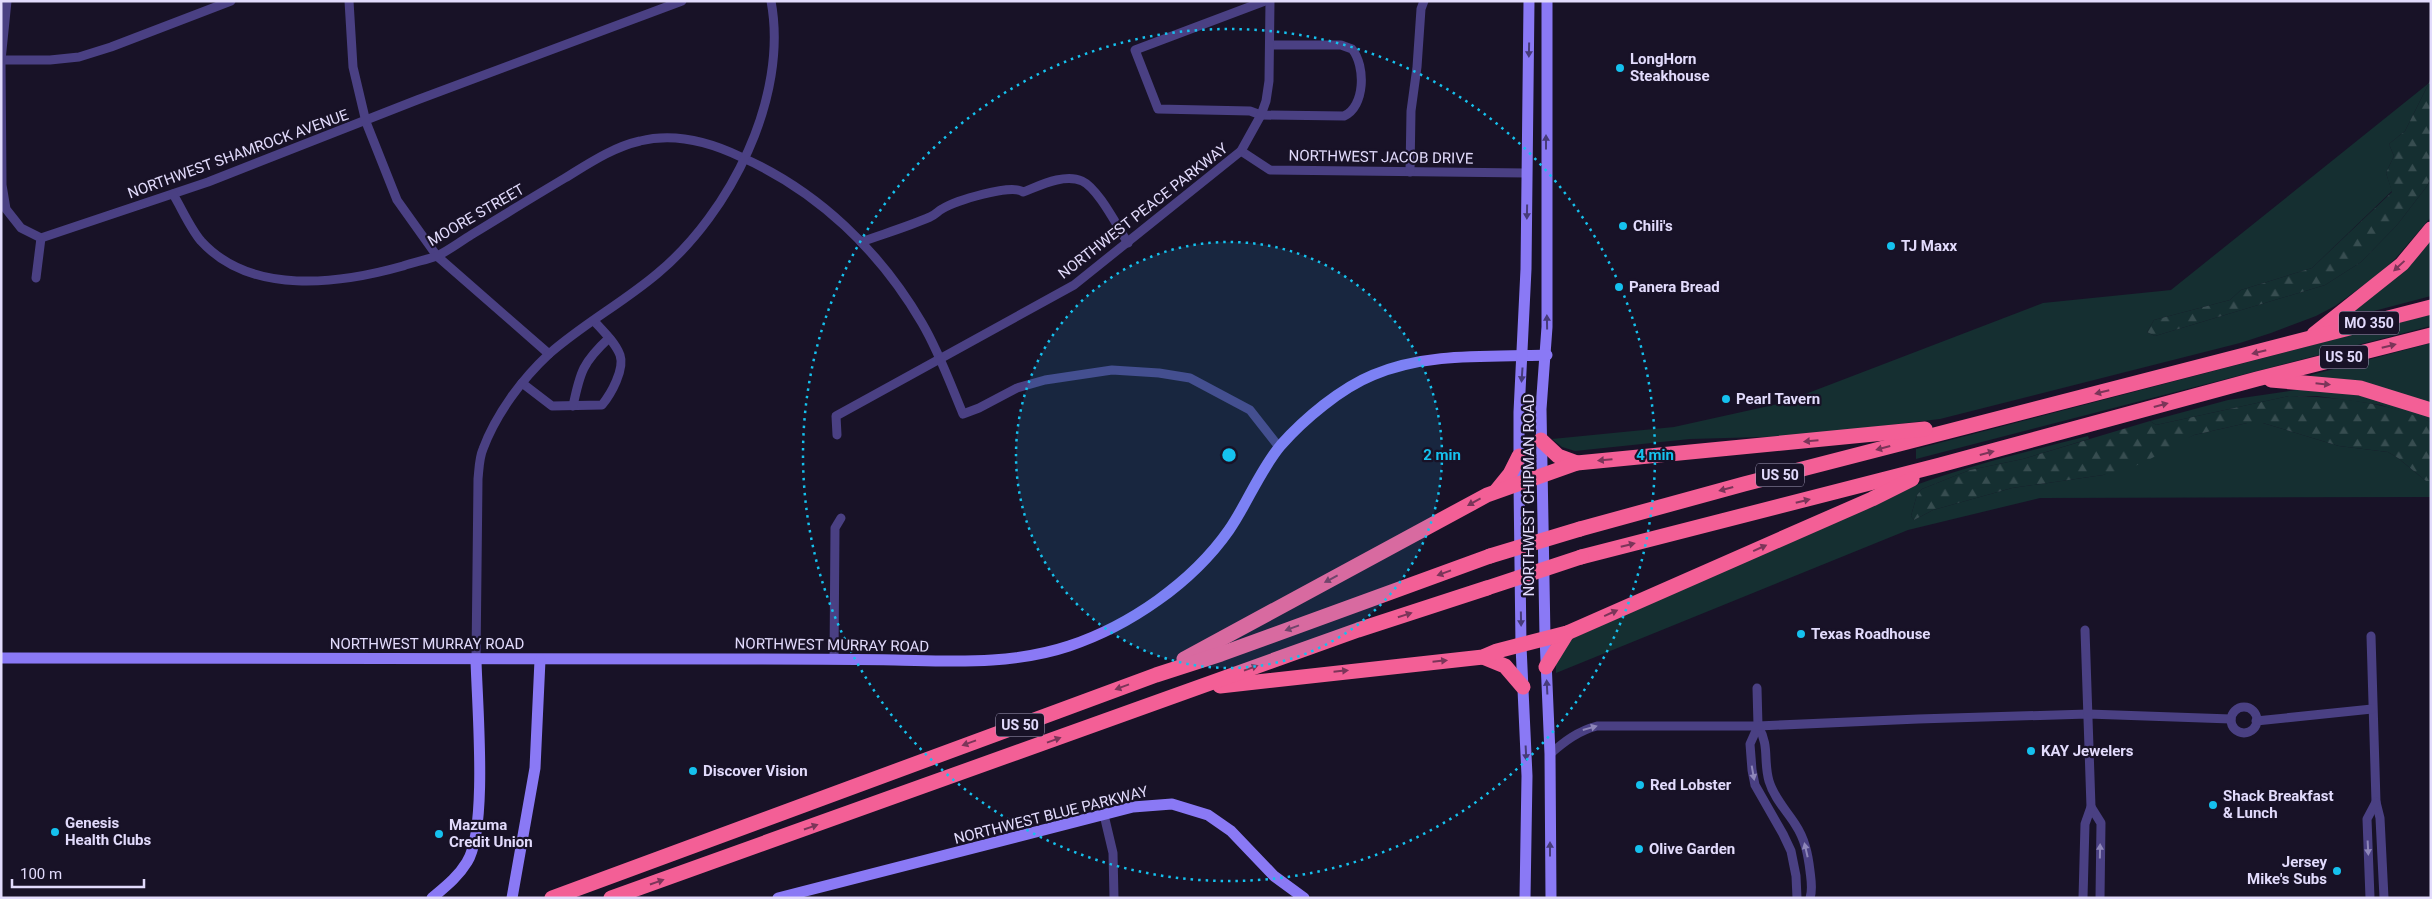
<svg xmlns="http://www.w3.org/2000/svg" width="2432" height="899" font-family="Roboto,sans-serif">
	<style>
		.green { fill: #152f31 }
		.forest { fill: url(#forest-firs) }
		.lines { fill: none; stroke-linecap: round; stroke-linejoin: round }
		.street { stroke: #4a4083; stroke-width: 9 }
		.secondary { stroke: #8a79f5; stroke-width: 11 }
		.highway { stroke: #f35f96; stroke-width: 15 }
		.highway-bridge { stroke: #f35f96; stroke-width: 15 }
		.oneway { fill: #463b79 }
		.oneway2 { fill: #7b3559 }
		.oneway3 { fill: #8e86b9 }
		.ring { fill: none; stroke: #15c1ee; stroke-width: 2.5; stroke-dasharray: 2.5 5 }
		.poi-dot { fill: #15c1ee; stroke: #181227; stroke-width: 2 }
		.labels { text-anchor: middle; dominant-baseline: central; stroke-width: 4.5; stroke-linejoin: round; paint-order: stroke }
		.shield { fill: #181227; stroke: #a59fbc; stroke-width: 1 }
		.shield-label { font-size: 14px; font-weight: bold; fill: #e2dbfc }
		.poi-label { font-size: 15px; font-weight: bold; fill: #e2dbfc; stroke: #181227; text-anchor: start }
		.street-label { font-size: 15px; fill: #e2dbfc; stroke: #181227 }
		.centre { fill: #15c1ee; stroke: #181227; stroke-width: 2.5 }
		.ring-label { font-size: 15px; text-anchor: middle; font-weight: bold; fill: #15c1ee; stroke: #181227; stroke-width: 4.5; stroke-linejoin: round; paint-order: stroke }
	</style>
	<defs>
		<pattern id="forest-firs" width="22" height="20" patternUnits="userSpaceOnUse" patternTransform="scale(1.25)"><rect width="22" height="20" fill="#152f31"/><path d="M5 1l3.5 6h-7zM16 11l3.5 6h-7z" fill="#374d50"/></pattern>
	</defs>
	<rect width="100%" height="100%" fill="#181227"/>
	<g class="green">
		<path d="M2429,83L2405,131L2389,144L2394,156L2386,173L2392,191L2312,268L2241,290L2230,300L2154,320L2147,332L2155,336L2325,285L2361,262L2397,225L2427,186L2431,176V217L2396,258L2379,274L2335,306L2316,316L2271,333L2240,343L1940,419L1797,436L1690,439L1575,451L1562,447L1552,439L1674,427L1782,403L2043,303L2171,290Z"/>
		<path d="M2431,236V296L2336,321Z"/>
		<path d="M2431,314V326L1916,459V449Z"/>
		<path d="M2431,343V403L2310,376L2311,375Z"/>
		<path d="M2303,389L2344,391L2431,415V422L2381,405L2317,396H2289L2156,425L2150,421L2228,400Z"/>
		<path d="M2247,423H2263L2339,446L2388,452L2398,458L2426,481H2431V497L2040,498L1908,530L1556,673V656L1569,640L1913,486C1970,465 2029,451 2088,436L2089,439L2023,459L1970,470L1922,489L1917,495L1911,516L1914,520L1933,510L2012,488L2103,475L2194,435Z"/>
	</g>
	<g class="forest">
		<path d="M2431,75V176L2427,186L2397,225L2361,262L2325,285L2155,336L2147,332L2154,320L2230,300L2241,290L2312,268L2392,192L2386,173L2394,156L2389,144L2405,131L2429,83Z"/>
		<path d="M2289,396C2339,397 2385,402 2431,422V481H2426L2398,458L2388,452L2339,446L2263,423H2247L2194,435L2141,464L2103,475L2012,488L1933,510L1914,520L1911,516L1917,495L1922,489L1970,470L2023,459L2150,421L2156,425Z"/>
	</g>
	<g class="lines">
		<g class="street">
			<path d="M7,1L1,60L2,185L6,209L21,228L41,238L208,182L417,100L682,1"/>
			<path d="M349,1L353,67L366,122L397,200L437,256L549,354"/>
			<path d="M1265,1L1135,50L1158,109L1250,111L1261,115L1344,116C1365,107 1366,66 1352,49L1341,45H1270"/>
			<path d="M1,60H50L79,57L111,47L231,1"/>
			<path d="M1241,151L1270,170L1527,173"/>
			<path d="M1410,172L1411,111L1417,67L1421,9L1424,1"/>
			<path d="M173,194C182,209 190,228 201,241C251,296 339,284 403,266C414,262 426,260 437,256C448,251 460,242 471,235C502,216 533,197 565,178C588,164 613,147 640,141C676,132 710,142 741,157C818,191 880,251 922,323C939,352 950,383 963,414L979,408L1017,388L1045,380L1112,370L1159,373L1190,378L1250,410L1279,447"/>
			<path d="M861,242C883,234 907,227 930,217C935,215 938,211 942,209C955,201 1012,183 1023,192C1039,186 1064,173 1082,181C1098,188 1118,228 1128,243"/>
			<path d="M36,278L41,238"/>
			<path d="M522,383L552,406L602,405C611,394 625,369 620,355C615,342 603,331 594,321"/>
			<path d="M573,406C580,372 583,362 609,338"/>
			<path d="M837,435L836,416L1074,285L1241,151L1261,115L1266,101L1269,81L1270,1"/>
			<path d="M2371,636L2376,802L2380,818L2384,898"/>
			<path d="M834,659L835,528L841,518"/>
			<path d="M476,660L478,479C479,470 479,458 483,449C496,414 522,379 549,354C583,324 624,302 658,273C730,213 789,97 771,1"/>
			<path d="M1757,688L1758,726L1750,744L1752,770L1755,785L1783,834L1791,851L1796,876L1797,898"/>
			<circle cx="2244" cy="720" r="13"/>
			<path d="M2256,721L2372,709"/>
			<path d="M1758,726C1770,746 1763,760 1769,781C1774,798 1786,810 1795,824C1805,839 1808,854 1810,871C1811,880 1813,889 1810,898"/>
			<path d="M1550,754C1565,741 1578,731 1597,726H1758L1918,719L2088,714L2231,719"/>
			<path d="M2091,807L2101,823L2100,898"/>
			<path d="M1104,815L1113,853L1114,898"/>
			<path d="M2083,898L2085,824L2091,807L2085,630"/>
			<path d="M2370,898L2367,819L2376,802"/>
		</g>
		<g class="secondary">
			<path d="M1547,1V327L1541,409L1545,637L1550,754L1551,898"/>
			<path d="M1,658C255,656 508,660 761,659C806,659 850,659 895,660C953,661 1012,665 1069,646C1129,626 1192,583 1229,530C1247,504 1260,470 1281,445C1304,419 1341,388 1373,375C1427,352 1490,357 1547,355"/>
			<path d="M432,898C445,887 458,877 467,862C488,829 477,704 476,660"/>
			<path d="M512,898L535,768L540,660"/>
			<path d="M778,898L1133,807L1172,804L1208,815L1231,831L1274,876L1304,898"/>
			<path d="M1525,898L1527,776L1521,646L1519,483V412L1526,269L1529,1"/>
		</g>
		<g class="highway">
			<path d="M2314,334L2402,264L2431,229"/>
			<path d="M2271,380L2360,388L2431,410"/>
			<path d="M1541,440L1558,456L1577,463"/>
			<path d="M1497,490L1510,474L1519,456"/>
			<path d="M1580,529L1744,484L2431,307"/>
			<path d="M1581,557L1940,465L2257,379L2431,335"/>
			<path d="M1483,657L1505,666L1523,687"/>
			<path d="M1184,659L1487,495L1577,463L1925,429"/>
			<path d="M1546,667L1567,633"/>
			<path d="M1220,686L1483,657L1497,651L1567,633L1872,499L1912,479"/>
			<path d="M552,898L1156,675L1221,654L1490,556"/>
			<path d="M611,898L1358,630L1487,588"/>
		</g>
		<g class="highway-bridge">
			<path d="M1490,556L1580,529"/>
			<path d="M1487,588L1581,557"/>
		</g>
	</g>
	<defs><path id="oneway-solid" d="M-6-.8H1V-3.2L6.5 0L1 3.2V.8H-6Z" transform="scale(1.25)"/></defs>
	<g class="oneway">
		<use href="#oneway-solid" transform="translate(1529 50) rotate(91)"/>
		<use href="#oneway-solid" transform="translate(1546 142) rotate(-90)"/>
		<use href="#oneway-solid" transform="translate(1527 212) rotate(91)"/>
		<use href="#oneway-solid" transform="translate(1547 322) rotate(-91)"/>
		<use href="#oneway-solid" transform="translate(1522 375) rotate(94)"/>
		<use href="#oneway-solid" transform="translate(1521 619) rotate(89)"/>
		<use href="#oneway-solid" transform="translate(1547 687) rotate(-93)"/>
		<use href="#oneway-solid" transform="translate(1526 753) rotate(87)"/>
		<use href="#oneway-solid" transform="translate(1550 849) rotate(-90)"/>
	</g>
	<g class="oneway2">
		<use href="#oneway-solid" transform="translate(2399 266) rotate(137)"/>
		<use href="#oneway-solid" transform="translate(2389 346) rotate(-14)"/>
		<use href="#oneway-solid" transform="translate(2259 352) rotate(166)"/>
		<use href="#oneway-solid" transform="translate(2323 384) rotate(6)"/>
		<use href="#oneway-solid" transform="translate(2102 392) rotate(166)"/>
		<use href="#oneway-solid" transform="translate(2161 405) rotate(-15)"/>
		<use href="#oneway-solid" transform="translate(1811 441) rotate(175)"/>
		<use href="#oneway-solid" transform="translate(1883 448) rotate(165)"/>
		<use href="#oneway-solid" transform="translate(1987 453) rotate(-15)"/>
		<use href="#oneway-solid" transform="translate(1605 460) rotate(175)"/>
		<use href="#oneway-solid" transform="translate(1726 489) rotate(165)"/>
		<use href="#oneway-solid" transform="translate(1803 501) rotate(-14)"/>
		<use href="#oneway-solid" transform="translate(1474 502) rotate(151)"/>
		<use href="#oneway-solid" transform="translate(1628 545) rotate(-14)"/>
		<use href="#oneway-solid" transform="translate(1760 548) rotate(-24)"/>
		<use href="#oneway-solid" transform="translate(1444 573) rotate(160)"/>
		<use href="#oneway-solid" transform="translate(1331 579) rotate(152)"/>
		<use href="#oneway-solid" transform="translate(1611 613) rotate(-24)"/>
		<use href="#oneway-solid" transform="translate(1405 615) rotate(-18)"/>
		<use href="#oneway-solid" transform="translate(1292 628) rotate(160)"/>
		<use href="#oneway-solid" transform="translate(1440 661) rotate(-6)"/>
		<use href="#oneway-solid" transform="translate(1251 668) rotate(-20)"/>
		<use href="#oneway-solid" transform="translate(1341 671) rotate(-6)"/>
		<use href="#oneway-solid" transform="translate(1122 687) rotate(160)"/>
		<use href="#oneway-solid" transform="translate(1054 740) rotate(-20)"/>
		<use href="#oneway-solid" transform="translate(969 743) rotate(160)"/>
		<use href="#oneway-solid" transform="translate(811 827) rotate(-19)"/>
		<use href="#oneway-solid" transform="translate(657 882) rotate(-19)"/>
	</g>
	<g class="oneway3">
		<use href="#oneway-solid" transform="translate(1590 728) rotate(-16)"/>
		<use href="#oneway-solid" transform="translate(1753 773) rotate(80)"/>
		<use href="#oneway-solid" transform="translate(2368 848) rotate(87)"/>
		<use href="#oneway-solid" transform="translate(1806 850) rotate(-103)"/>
		<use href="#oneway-solid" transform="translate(2100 851) rotate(-89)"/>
	</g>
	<circle cx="1229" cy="455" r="213" fill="#15c1ee" fill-opacity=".12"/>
	<g class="ring">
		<circle cx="1229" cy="455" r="213"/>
		<circle cx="1229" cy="455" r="426"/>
	</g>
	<g class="poi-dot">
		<circle cx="1620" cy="68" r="5"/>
		<circle cx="1623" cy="226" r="5"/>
		<circle cx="1891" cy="246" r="5"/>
		<circle cx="1619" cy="287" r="5"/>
		<circle cx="1726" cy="399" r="5"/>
		<circle cx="1801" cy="634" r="5"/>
		<circle cx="2031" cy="751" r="5"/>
		<circle cx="693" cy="771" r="5"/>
		<circle cx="1640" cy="785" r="5"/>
		<circle cx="2213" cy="805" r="5"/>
		<circle cx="55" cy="832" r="5"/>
		<circle cx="439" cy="834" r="5"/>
		<circle cx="1639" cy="849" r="5"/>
		<circle cx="2337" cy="871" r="5"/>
	</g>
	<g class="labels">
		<g class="shield">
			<rect x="2339" y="311.5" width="60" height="23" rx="4"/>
			<rect x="2320" y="345.5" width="48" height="23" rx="4"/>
			<rect x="1756" y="463.5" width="48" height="23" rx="4"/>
			<rect x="996" y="713.5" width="48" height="23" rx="4"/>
		</g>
		<g class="shield-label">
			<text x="2369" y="323">MO 350</text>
			<text x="2344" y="357">US 50</text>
			<text x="1780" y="475">US 50</text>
			<text x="1020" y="725">US 50</text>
		</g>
		<g class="poi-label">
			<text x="1630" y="59">LongHorn<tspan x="1630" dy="17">Steakhouse</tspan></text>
			<text x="1633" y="226">Chili's</text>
			<text x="1901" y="246">TJ Maxx</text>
			<text x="1629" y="287">Panera Bread</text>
			<text x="1736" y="399">Pearl Tavern</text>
			<text x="1811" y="634">Texas Roadhouse</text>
			<text x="2041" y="751">KAY Jewelers</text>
			<text x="703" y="771">Discover Vision</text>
			<text x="1650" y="785">Red Lobster</text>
			<text x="2223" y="796">Shack Breakfast<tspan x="2223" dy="17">&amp; Lunch</tspan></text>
			<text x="65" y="823">Genesis<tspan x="65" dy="17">Health Clubs</tspan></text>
			<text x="449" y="825">Mazuma<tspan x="449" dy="17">Credit Union</tspan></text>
			<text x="1649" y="849">Olive Garden</text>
			<text x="2327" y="862" text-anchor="end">Jersey<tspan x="2327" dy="17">Mike's Subs</tspan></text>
		</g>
		<g class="street-label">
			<text transform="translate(238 154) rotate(-20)">NORTHWEST SHAMROCK AVENUE</text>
			<text transform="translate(1381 157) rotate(1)">NORTHWEST JACOB DRIVE</text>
			<text transform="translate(1143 211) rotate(-38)">NORTHWEST PEACE PARKWAY</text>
			<text transform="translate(476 215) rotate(-30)">MOORE STREET</text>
			<text transform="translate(1529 495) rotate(-90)">NORTHWEST CHIPMAN ROAD</text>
			<text x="427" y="644">NORTHWEST MURRAY ROAD</text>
			<text transform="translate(832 645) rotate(1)">NORTHWEST MURRAY ROAD</text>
			<text transform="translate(1051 815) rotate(-14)">NORTHWEST BLUE PARKWAY</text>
		</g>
	</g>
	<circle cx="1229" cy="455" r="8" class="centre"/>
	<g class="ring-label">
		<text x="1442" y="460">2 min</text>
		<text x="1655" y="460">4 min</text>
	</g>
	<rect width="2432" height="899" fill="none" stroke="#e2dbfc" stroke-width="5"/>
	<path d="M12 879v8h132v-8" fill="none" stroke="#e2dbfc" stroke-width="2.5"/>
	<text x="20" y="879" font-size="15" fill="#e2dbfc" stroke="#181227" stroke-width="4" paint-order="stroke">100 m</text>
</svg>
